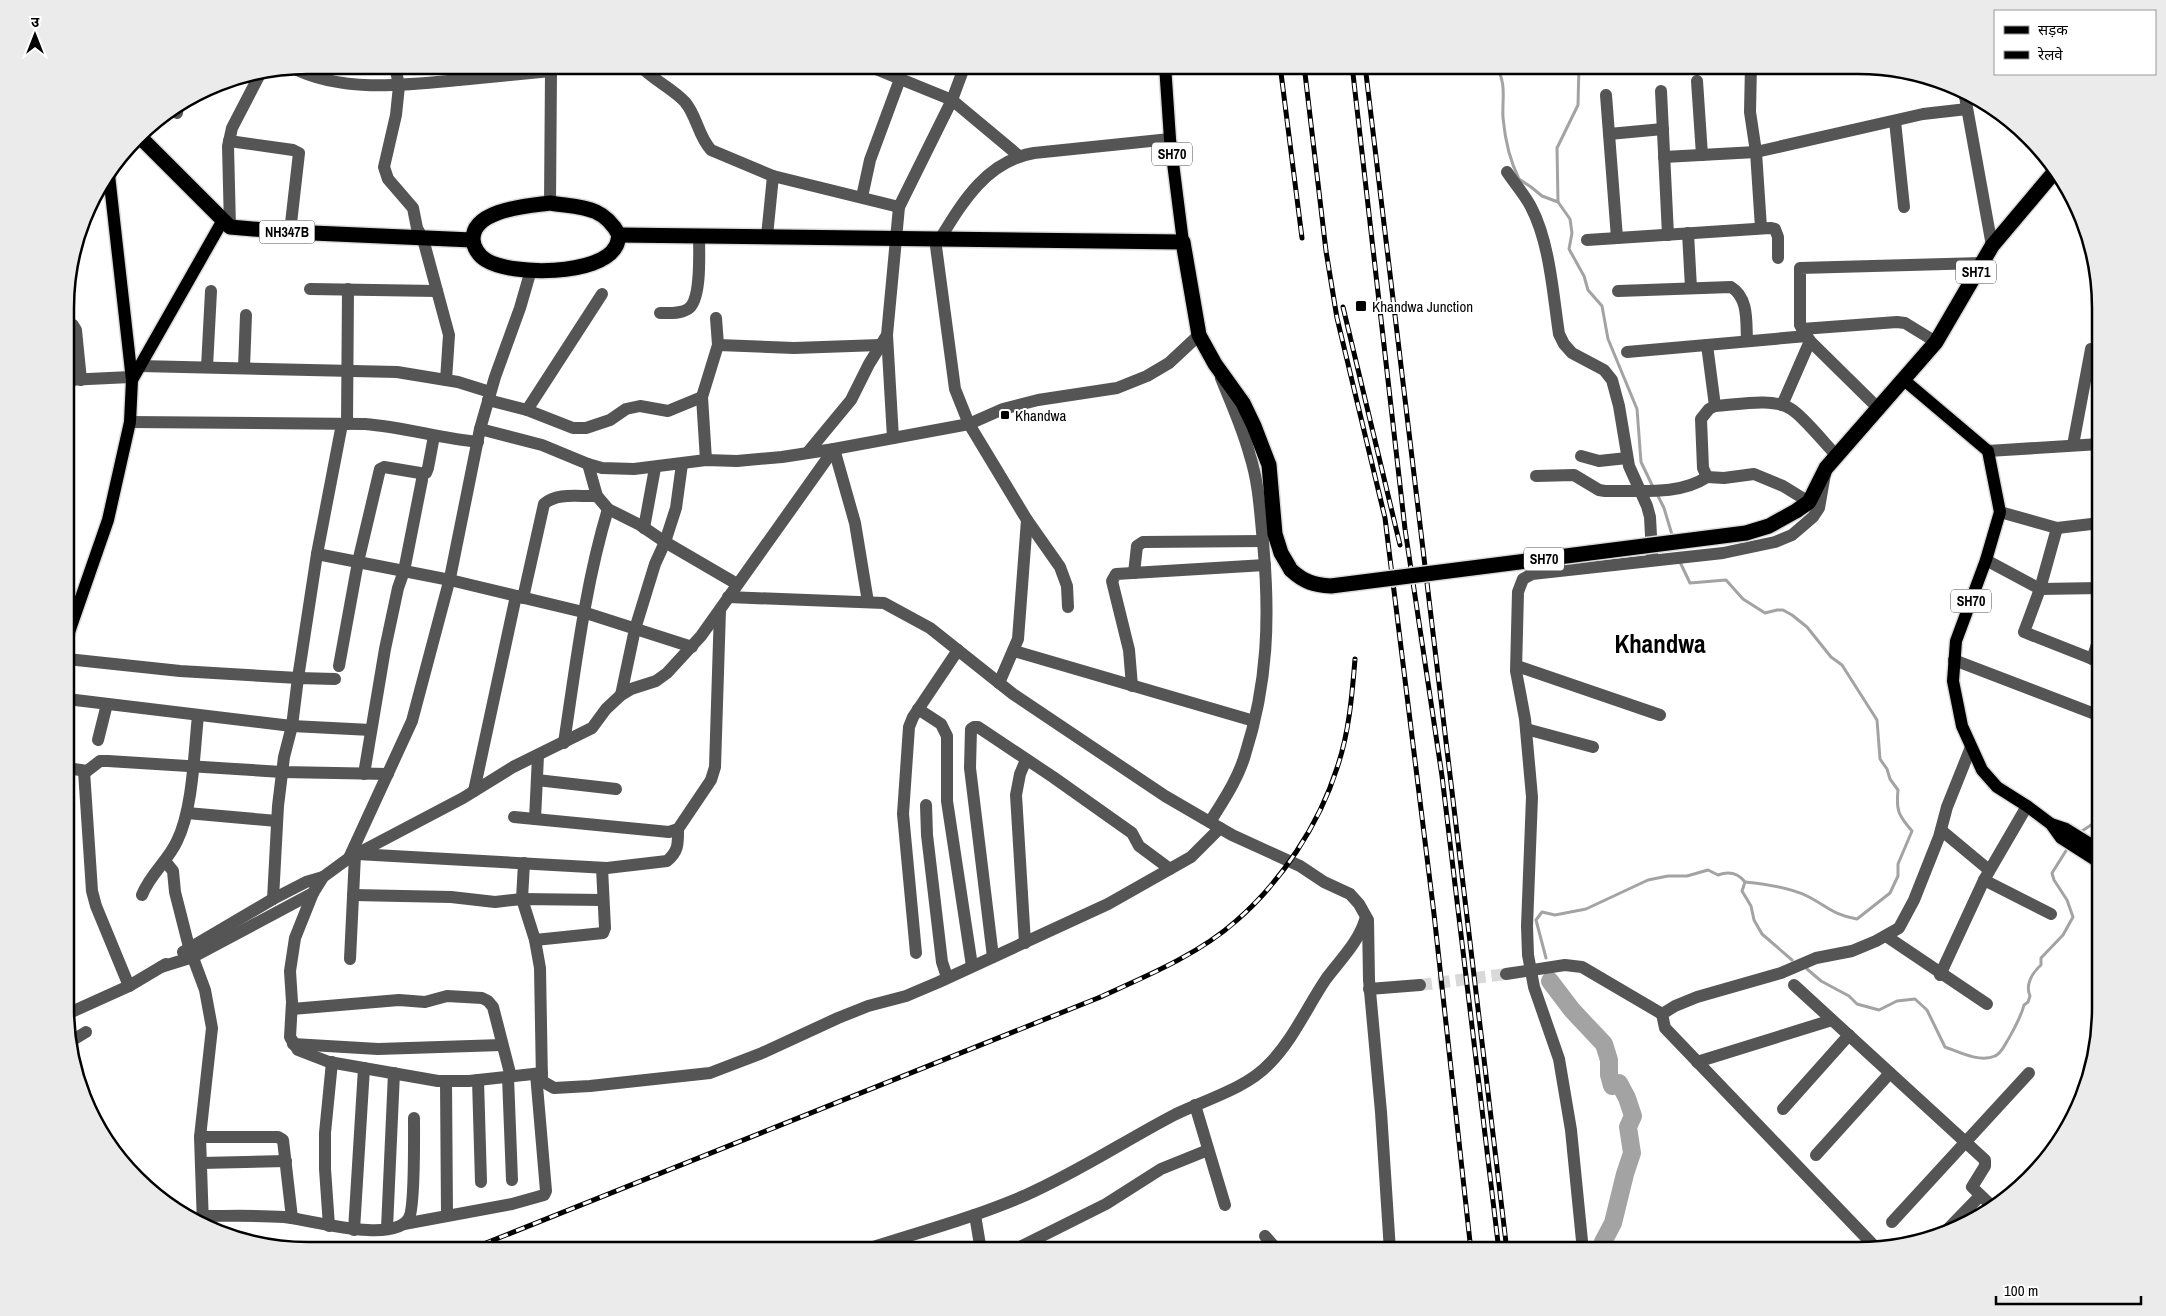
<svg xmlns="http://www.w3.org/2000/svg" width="2166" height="1316" font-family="'Archivo Narrow','Noto Sans Devanagari',sans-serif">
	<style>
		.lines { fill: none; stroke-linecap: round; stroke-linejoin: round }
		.stream { stroke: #a3a3a3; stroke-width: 3 }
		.river { stroke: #a3a3a3; stroke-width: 18 }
		.minor-tunnel { stroke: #d9d9d9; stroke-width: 12; stroke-dasharray: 12 6; stroke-linecap: butt }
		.major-casing { stroke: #dbdbdb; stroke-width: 15 }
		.highway-casing { stroke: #dbdbdb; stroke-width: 18 }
		.minor { stroke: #555; stroke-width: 12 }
		.major { stroke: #000; stroke-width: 12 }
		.highway { stroke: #000; stroke-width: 15 }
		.rail-casing { stroke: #000; stroke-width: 5 }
		.rail { stroke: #fff; stroke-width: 3; stroke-dasharray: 9; stroke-linecap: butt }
		.highway-bridge-casing { stroke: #dbdbdb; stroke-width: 18; stroke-linecap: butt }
		.highway-bridge { stroke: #000; stroke-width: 15 }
		.poi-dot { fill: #000; stroke: #fff; stroke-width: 2 }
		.labels { text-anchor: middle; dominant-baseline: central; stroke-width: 4; stroke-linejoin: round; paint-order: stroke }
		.shield { fill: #fff; stroke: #4c4c4c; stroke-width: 1 }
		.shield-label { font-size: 14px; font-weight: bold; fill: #000 }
		.poi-label { font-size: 15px; fill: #000; stroke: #fff; text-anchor: start }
		.town-label { font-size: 25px; font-weight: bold; fill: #000; stroke: #fff }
		.rim { fill: none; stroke: #000; stroke-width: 2.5 }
	</style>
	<rect width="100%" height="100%" fill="#fff"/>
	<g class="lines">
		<g class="stream">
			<path d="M1496,65C1507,86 1502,96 1503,118C1505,139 1510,161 1519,179L1531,187L1542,196L1558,202"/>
			<path d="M1579,65L1578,105L1557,148L1558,202L1570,219L1572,233L1569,249L1584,276L1588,290L1602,306L1608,339L1637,409L1641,462L1653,487"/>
			<path d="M1657,494L1664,508L1673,538"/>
			<path d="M1679,560L1690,583L1726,580L1743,599L1765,613L1777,610H1783L1792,615L1807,627L1831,657L1842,665L1877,720L1880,759L1887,769L1890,779L1898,790C1896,810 1898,815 1912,831L1898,864V876L1890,893L1857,919C1833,915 1827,906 1807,896C1788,887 1766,884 1745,882"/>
			<path d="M2082,831L2100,819"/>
			<path d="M1546,958L1536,920L1542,912L1555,915L1586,909L1648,880L1668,876H1687L1708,870L1718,875C1729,871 1738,873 1745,882L1742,891L1751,906L1754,920L1762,934L1792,960"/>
			<path d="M1807,969L1821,981L1849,996L1857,1004L1879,1010L1897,1001L1915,999L1927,1010L1945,1047C1959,1052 1980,1063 1995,1056C2002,1053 2005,1044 2009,1038C2015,1027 2021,1017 2024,1005L2028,1002L2030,996C2025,985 2032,973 2041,965V958L2063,935L2073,917L2067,900L2054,880L2052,873L2069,846"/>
		</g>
		<path class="river" d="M1550,981L1572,1010L1604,1044L1609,1060V1075L1612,1086L1619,1083L1627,1098L1633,1116L1628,1127L1632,1153L1625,1174L1613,1223L1603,1242L1602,1251"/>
		<path class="minor-tunnel" d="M1420,985L1506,974"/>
		<defs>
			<g id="major">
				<path d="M1165,65L1170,139L1183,242"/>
				<path d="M132,380L223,220"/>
				<path d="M1904,380L1988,451L2000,512L1986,560L1956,641L1953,681L1962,726L1982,770L1997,787L2027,806L2051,824L2061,838L2100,863"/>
				<path d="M67,638L108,520L130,422L132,380L109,175"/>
				<path d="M2051,824L2066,829L2100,850"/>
			</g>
			<g id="highway">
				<path d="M139,136L230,227L290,232L472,240"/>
				<path d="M550,203C581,208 603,205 619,235C618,239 618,243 616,246C601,276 511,276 486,260C479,256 473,247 473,239C473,209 529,206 550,203Z"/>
				<path d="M619,235L1183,242L1199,335L1215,364L1243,403L1254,426L1269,465L1275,534L1281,553L1291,570"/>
				<path d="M1796,511L1809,502L1826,468L1936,342L1992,246L2056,170"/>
			</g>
		</defs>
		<use href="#major" class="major-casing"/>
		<use href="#highway" class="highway-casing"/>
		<g class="minor">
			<path d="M395,65L399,86L396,115L384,167L388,179L413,208L417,228L423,239L449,335L446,380"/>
			<path d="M639,65C653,80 672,88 685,102C697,116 698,136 711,150L773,176L899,207"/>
			<path d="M866,65L952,100L1019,156"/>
			<path d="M1751,65L1750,112L1756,152L1761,228"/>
			<path d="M293,68C341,93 407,85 459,80C490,77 520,74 551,71L550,65"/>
			<path d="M1697,81L1702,155"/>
			<path d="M1661,91L1668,235"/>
			<path d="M1964,91L1992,246"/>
			<path d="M1606,95L1617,238"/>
			<path d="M177,113L178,106"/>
			<path d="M1895,121L1904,207"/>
			<path d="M1609,134L1663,129"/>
			<path d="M229,141L293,150L299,153L290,232"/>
			<path d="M1664,157L1756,152L1923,114L1967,109"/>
			<path d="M1507,172C1515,184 1525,195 1531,207C1550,243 1553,295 1559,334L1564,344L1572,353L1604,370L1612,380L1619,406L1629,466L1647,506L1650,517L1652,555"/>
			<path d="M862,197L870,160L900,79"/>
			<path d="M550,203L551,71"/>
			<path d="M230,227L228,146L232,128L260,74"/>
			<path d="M1688,233L1691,288"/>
			<path d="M767,236L773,176"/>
			<path d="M935,239L955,389L969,424L1027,520L1060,567L1067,586L1068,607"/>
			<path d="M940,239C963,201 987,161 1034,153L1170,139"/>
			<path d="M1587,240L1770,228L1775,229L1778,237V258"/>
			<path d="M310,289L437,291"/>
			<path d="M1618,291L1731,287C1749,298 1746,322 1747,341"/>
			<path d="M660,313C669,313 680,314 688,309C702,300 699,252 699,235"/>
			<path d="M67,324L73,325L76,330L81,380"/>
			<path d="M1802,329L1897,322L1905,323L1936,342"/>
			<path d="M887,335L893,438"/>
			<path d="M718,345L794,348L880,345"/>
			<path d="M1707,345L1715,406"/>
			<path d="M1627,352L1807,336"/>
			<path d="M140,366L397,372L458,382L490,392"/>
			<path d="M207,367L211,291"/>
			<path d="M244,368L246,315"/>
			<path d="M67,380L131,377"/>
			<path d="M488,400L527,410L573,428H586L610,420L626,409L640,406L668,411L702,397"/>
			<path d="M1782,405L1810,341"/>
			<path d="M1879,409L1810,341L1800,325V268L1982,263"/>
			<path d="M527,410L602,294"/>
			<path d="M130,422L365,424C403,427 439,438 478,442"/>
			<path d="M347,424L348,289"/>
			<path d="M480,429L542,445L588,464L602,468L634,469L706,460L737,461L782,457L834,449L969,424L1003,409L1038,400L1117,388L1147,376L1169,363L1199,335"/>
			<path d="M2073,445L2091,349L2100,348"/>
			<path d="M834,449L855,523L868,602"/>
			<path d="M1988,451L2100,444"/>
			<path d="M808,452L851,400L869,364L887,335L899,207L952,100L965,65"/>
			<path d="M1581,456L1599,461L1627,458"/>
			<path d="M706,460L702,397L718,345L716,318"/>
			<path d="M588,464L597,496L608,509L640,525L665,542L737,584"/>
			<path d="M422,475L426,473L428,468L434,436"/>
			<path d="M1536,476L1574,475L1599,490L1605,491C1638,490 1679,496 1707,477"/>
			<path d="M1809,502L1783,486L1754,474L1724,478L1707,477L1703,468L1701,419L1709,409L1715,406C1736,405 1773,397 1791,409C1803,416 1826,445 1837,456"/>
			<path d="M2000,512L2057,528L2100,523"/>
			<path d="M644,528L655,468"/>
			<path d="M2057,528L2040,589L2024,632L2100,662"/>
			<path d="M317,554L450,580L583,612L692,647"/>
			<path d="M1986,560L2040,589L2100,588"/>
			<path d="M1134,573L1137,546L1143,542L1263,541"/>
			<path d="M728,597L884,603L930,628L1013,694L1165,796L1232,835L1300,866L1324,882L1350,894L1359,904L1368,920L1369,980L1381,1112L1390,1251"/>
			<path d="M523,598L544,504C557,492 580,497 597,496"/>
			<path d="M67,604L78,603"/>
			<path d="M1014,651L1254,721"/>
			<path d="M67,659L180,671L298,678L317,554L342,424"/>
			<path d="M2092,659L2100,636"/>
			<path d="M1954,660L2100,716"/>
			<path d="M339,666L358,562L380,469L384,467L420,473L422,475V480L404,571L398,588L385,649L364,774"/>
			<path d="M1517,666L1660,715"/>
			<path d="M999,683L1018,639L1027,520"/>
			<path d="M1132,686L1129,650L1112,581L1116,574L1265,565"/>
			<path d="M621,695L635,629L655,564L665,542L676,508L682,464"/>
			<path d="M67,699L292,726L371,730"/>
			<path d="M918,709L941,724L947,736V801L972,966"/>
			<path d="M1526,729L1593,747"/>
			<path d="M98,740L107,704"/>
			<path d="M564,743C576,664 585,585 608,509"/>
			<path d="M67,768L87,771L100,761H108L282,772L388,774"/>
			<path d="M84,771L92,891L96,906L129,986"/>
			<path d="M537,780L616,789"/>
			<path d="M474,791L516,596"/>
			<path d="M926,805L927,835L942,962L947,977"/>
			<path d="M187,813L277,821"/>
			<path d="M514,817L669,832L678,829L711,780L715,767L720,610"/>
			<path d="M535,819L538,756"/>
			<path d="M1210,822C1223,801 1238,779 1245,755C1268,683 1270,617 1263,542C1260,513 1259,484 1250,456C1243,429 1231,403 1221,378"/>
			<path d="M1941,830L1989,870"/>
			<path d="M357,854L607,868L667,861C679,851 678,843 678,829"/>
			<path d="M349,858L412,721L450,578L480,429L495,377L520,308L531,270"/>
			<path d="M165,861L173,871L175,892L189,947L205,990L212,1028L200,1137L203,1225"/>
			<path d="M524,863L522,899L535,940L540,968L542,1081L554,1088L590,1086L710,1073L762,1053L838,1018L868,1006L906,996L939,982L1108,904L1191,857L1220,828"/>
			<path d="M1984,880L2051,914"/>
			<path d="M313,893L295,938L290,971L292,1002L290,1037L298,1050L329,1062L438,1081H469L542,1073"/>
			<path d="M142,895C150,874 168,861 177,841C193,809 194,752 198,716"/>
			<path d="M353,895L451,897L495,902L522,899L603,900"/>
			<path d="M273,899L278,806L284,757L292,726L298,678L335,679"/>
			<path d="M1886,936L1987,1004"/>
			<path d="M535,940L603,933L605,928L602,868"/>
			<path d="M1025,943L1016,795L1020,774L1026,760"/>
			<path d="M183,952L273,899L306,882L323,877"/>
			<path d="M916,953L903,814L909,727L913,717L958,650"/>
			<path d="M993,957L970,768L971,729L974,727H978L1053,777L1132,833L1139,846L1170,869"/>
			<path d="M350,959L355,855"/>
			<path d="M161,967L193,957L313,893L323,877L349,858L463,798L513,767L592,728L606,709L621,695L631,689L656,681L667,673L701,636L834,449"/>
			<path d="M1506,974L1565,965L1582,967L1662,1014"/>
			<path d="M1940,975L1984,880L2027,806"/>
			<path d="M1794,985L1985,1160V1166L1972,1187L1994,1208"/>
			<path d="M1369,989L1420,985"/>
			<path d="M292,1009L399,1000L425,1002L447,996L482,998L488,1001L493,1007L511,1077"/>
			<path d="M67,1014L129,986L166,964"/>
			<path d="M68,1043L86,1032"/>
			<path d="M293,1044L378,1049L502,1045"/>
			<path d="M1697,1062L1832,1020"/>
			<path d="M508,1077L512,1180"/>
			<path d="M478,1080L481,1182"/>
			<path d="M446,1081L447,1215"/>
			<path d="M1195,1105L1225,1205"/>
			<path d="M1783,1109L1849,1035"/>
			<path d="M200,1137H278L283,1140L292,1218"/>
			<path d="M1816,1155L1890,1073"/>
			<path d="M201,1163L286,1161"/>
			<path d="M975,1215L981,1251"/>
			<path d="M203,1216C230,1216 257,1215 284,1217C308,1219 394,1245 409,1218C415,1207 414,1135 414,1118"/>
			<path d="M1892,1222L2029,1073"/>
			<path d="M404,1224L512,1204L544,1195L546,1191L536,1074"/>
			<path d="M329,1226L325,1169V1133L332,1062"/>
			<path d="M387,1228L394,1073"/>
			<path d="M354,1230L364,1068"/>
			<path d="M1944,1233L1980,1196"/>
			<path d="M1265,1236L1278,1251"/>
			<path d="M1878,1250L1665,1028L1662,1014L1675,1006L1697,997L1781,973L1816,958L1852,951L1876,941L1899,928L1914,900L1939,837L1947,807L1971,747"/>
			<path d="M861,1251C916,1233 973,1218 1026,1195C1078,1172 1126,1140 1176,1114C1205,1100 1247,1088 1269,1064C1293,1040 1307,1007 1326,979C1340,960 1358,943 1365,920"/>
			<path d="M1012,1251L1106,1204L1161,1169L1208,1150"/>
			<path d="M1583,1251L1571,1130L1559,1059L1534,987L1528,955L1527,926L1532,797L1525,719L1516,671L1518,592L1523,579L1532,574L1723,553L1775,542L1792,535L1813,517L1819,508L1825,474"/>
		</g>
		<use href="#major" class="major"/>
		<use href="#highway" class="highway"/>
		<defs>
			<g id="rail">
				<path d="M1280,65L1302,238"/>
				<path d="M1304,65L1326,251L1337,318L1385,518L1434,914L1471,1251"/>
				<path d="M1352,65L1405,529L1442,776L1499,1251"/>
				<path d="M1365,65L1507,1251"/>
				<path d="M1343,307L1400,545"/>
				<path d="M466,1251L1098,998C1144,977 1198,955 1236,921C1281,882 1319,825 1337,768C1349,733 1352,696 1355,659"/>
			</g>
		</defs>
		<use href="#rail" class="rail-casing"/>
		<use href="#rail" class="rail"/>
		<defs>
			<path id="highway-bridge" d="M1291,570C1304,582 1314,585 1331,586L1746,533L1769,526L1796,511"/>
		</defs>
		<use href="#highway-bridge" class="highway-bridge-casing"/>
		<use href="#highway-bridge" class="highway-bridge"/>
	</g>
	<g class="poi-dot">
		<rect x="1355" y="300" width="12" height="12" rx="2.5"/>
		<rect x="1000" y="410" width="10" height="10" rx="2.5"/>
	</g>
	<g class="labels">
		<g class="shield">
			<rect x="1152" y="142.5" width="40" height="23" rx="4"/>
			<rect x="259.5" y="220.5" width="55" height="23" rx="4"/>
			<rect x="1956" y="260.5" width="40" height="23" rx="4"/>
			<rect x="1524" y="547.5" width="40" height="23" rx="4"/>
			<rect x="1951" y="589.5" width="40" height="23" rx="4"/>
		</g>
		<g class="shield-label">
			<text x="1172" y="154">SH70</text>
			<text x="287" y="232">NH347B</text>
			<text x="1976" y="272">SH71</text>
			<text x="1544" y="559">SH70</text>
			<text x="1971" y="601">SH70</text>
		</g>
		<g class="poi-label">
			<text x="1372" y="306">Khandwa Junction</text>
			<text x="1015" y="415">Khandwa</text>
		</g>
		<g class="town-label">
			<text x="1660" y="644">Khandwa</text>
		</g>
	</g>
	<path d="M0 0H2166V1316H0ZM308 74H1858A234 234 0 0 1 2092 308V1008A234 234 0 0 1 1858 1242H308A234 234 0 0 1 74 1008V308A234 234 0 0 1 308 74Z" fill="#ebebeb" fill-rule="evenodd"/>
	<path class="rim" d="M308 74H1858A234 234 0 0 1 2092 308V1008A234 234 0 0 1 1858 1242H308A234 234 0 0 1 74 1008V308A234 234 0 0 1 308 74Z"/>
	<rect x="1994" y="10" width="162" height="65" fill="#ffffff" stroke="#999999"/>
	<rect x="2004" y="26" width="25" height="8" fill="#000000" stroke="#999999"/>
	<text x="2038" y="35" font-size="15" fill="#000000">सड़क</text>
	<rect x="2004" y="51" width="25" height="8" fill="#000000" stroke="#999999"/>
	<text x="2038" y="60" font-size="15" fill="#000000">रेलवे</text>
	<g transform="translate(35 35)" stroke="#ffffff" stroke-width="4" paint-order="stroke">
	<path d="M0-4L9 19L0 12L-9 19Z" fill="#000000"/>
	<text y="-8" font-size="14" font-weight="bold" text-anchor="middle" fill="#000000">उ</text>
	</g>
	<path d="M1996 1296v8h145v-8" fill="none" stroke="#000000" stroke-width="2.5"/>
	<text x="2004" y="1296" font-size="15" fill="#000000" stroke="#ffffff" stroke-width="4" paint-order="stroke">100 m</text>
</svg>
